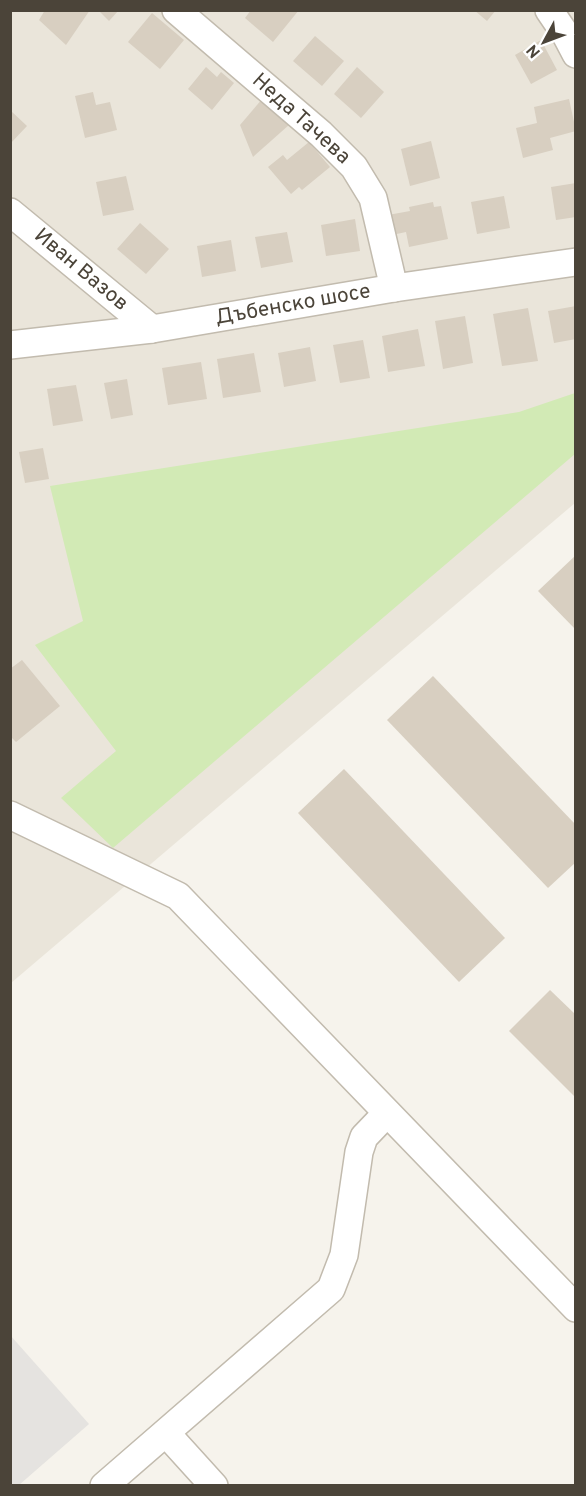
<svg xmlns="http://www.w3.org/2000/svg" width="586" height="1496" font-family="Overpass,sans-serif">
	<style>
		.residential { fill: #eae5da }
		.green { fill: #d2eab5 }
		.parking { fill: #e5e3e0 }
		.building { fill: #d8cfc1 }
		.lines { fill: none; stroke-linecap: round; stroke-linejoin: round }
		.minor-casing { stroke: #c2bbae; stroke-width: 30 }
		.minor { stroke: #fff; stroke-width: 27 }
		.labels { text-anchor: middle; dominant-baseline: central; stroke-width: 4.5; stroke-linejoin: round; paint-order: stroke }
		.street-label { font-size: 21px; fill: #4b4439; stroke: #fff }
	</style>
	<rect width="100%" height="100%" fill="#f6f3ec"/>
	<path class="residential" d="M11,11H575V503L11,983Z"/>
	<path class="green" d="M575,393V454L113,848L61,798L116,751L35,645L83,621L50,486L519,412Z"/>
	<path class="parking" d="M10,1335L89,1424L19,1485H11Z"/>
	<g class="building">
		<path d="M45,10H90L66,45L39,20Z"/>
		<path d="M98,10H119L109,21Z"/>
		<path d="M251,10H299L273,42L245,18Z"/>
		<path d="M474,10H496L487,21Z"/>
		<path d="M152,13L184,40L160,69L128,42Z"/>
		<path d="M315,36L344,61L322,86L293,61Z"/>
		<path d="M541,40L557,70L531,84L515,55Z"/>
		<path d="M206,67L217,77L221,72L234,83L212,110L188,89Z"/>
		<path d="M357,67L384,92L361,118L334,94Z"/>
		<path d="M269,91L298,117L253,157L240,125Z"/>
		<path d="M93,92L96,105L110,102L117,130L85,138L75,96Z"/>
		<path d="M569,99L576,131L550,138L553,150L523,158L516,128L537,123L534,107Z"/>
		<path d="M10,110L27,126L10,144Z"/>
		<path d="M431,141L440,178L410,186L401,149Z"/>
		<path d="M309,142L330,167L302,190L299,187L291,194L268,167L283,155L287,160Z"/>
		<path d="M126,176L134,210L103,216L96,182Z"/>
		<path d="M576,183V217L556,220L551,187Z"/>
		<path d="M504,196L510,228L477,234L471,202Z"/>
		<path d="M433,202L434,207L441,206L448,239L409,247L406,232L392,235L388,215L410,211L409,207Z"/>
		<path d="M355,219L360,251L326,256L321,225Z"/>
		<path d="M140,223L169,249L146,274L117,249Z"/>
		<path d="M287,232L293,262L261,268L255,237Z"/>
		<path d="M231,240L236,271L202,277L197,246Z"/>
		<path d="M576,306V339L554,343L548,311Z"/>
		<path d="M528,308L538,361L502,366L493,314Z"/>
		<path d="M465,316L473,363L443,369L435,321Z"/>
		<path d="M418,329L425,366L388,372L382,336Z"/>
		<path d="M363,340L370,378L340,383L333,345Z"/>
		<path d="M310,347L316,381L284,387L278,353Z"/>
		<path d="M254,353L261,392L223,398L217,359Z"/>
		<path d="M201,362L207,399L168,405L162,368Z"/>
		<path d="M127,379L133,415L111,419L104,383Z"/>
		<path d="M76,385L83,421L53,426L47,389Z"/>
		<path d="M43,448L49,479L25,483L19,452Z"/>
		<path d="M576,555V630L538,591Z"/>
		<path d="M22,660L60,706L16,742L10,736V669Z"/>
		<path d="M433,676L576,825V862L548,888L387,720Z"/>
		<path d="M344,769L505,938L459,982L298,813Z"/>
		<path d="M550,990L576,1015V1098L509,1031Z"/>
	</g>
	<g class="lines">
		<defs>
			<g id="minor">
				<path d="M176,10L321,134L354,167L373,198L394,288"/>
				<path d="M549,10L566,35L576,54"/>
				<path d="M10,212L152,329"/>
				<path d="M10,345L152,329L394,288L576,262"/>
				<path d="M10,815L178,896L576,1308"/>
				<path d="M166,1433L214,1486"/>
				<path d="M104,1486L331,1289L344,1255L359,1152L364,1137L387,1113"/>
			</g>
		</defs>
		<use href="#minor" class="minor-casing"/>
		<use href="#minor" class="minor"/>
	</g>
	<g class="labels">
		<g class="street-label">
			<text transform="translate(301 119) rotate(42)">Неда Тачева</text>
			<text transform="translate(81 270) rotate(40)">Иван Вазов</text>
			<text transform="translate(293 305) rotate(-10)">Дъбенско шосе</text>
		</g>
	</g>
	<rect width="586" height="1496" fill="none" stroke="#4b4439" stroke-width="24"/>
	<g transform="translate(544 42) rotate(229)" stroke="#ffffff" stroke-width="4.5" paint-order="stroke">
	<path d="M0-4.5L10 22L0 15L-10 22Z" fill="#4b4439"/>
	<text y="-9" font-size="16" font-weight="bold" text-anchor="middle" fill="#4b4439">N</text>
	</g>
</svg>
